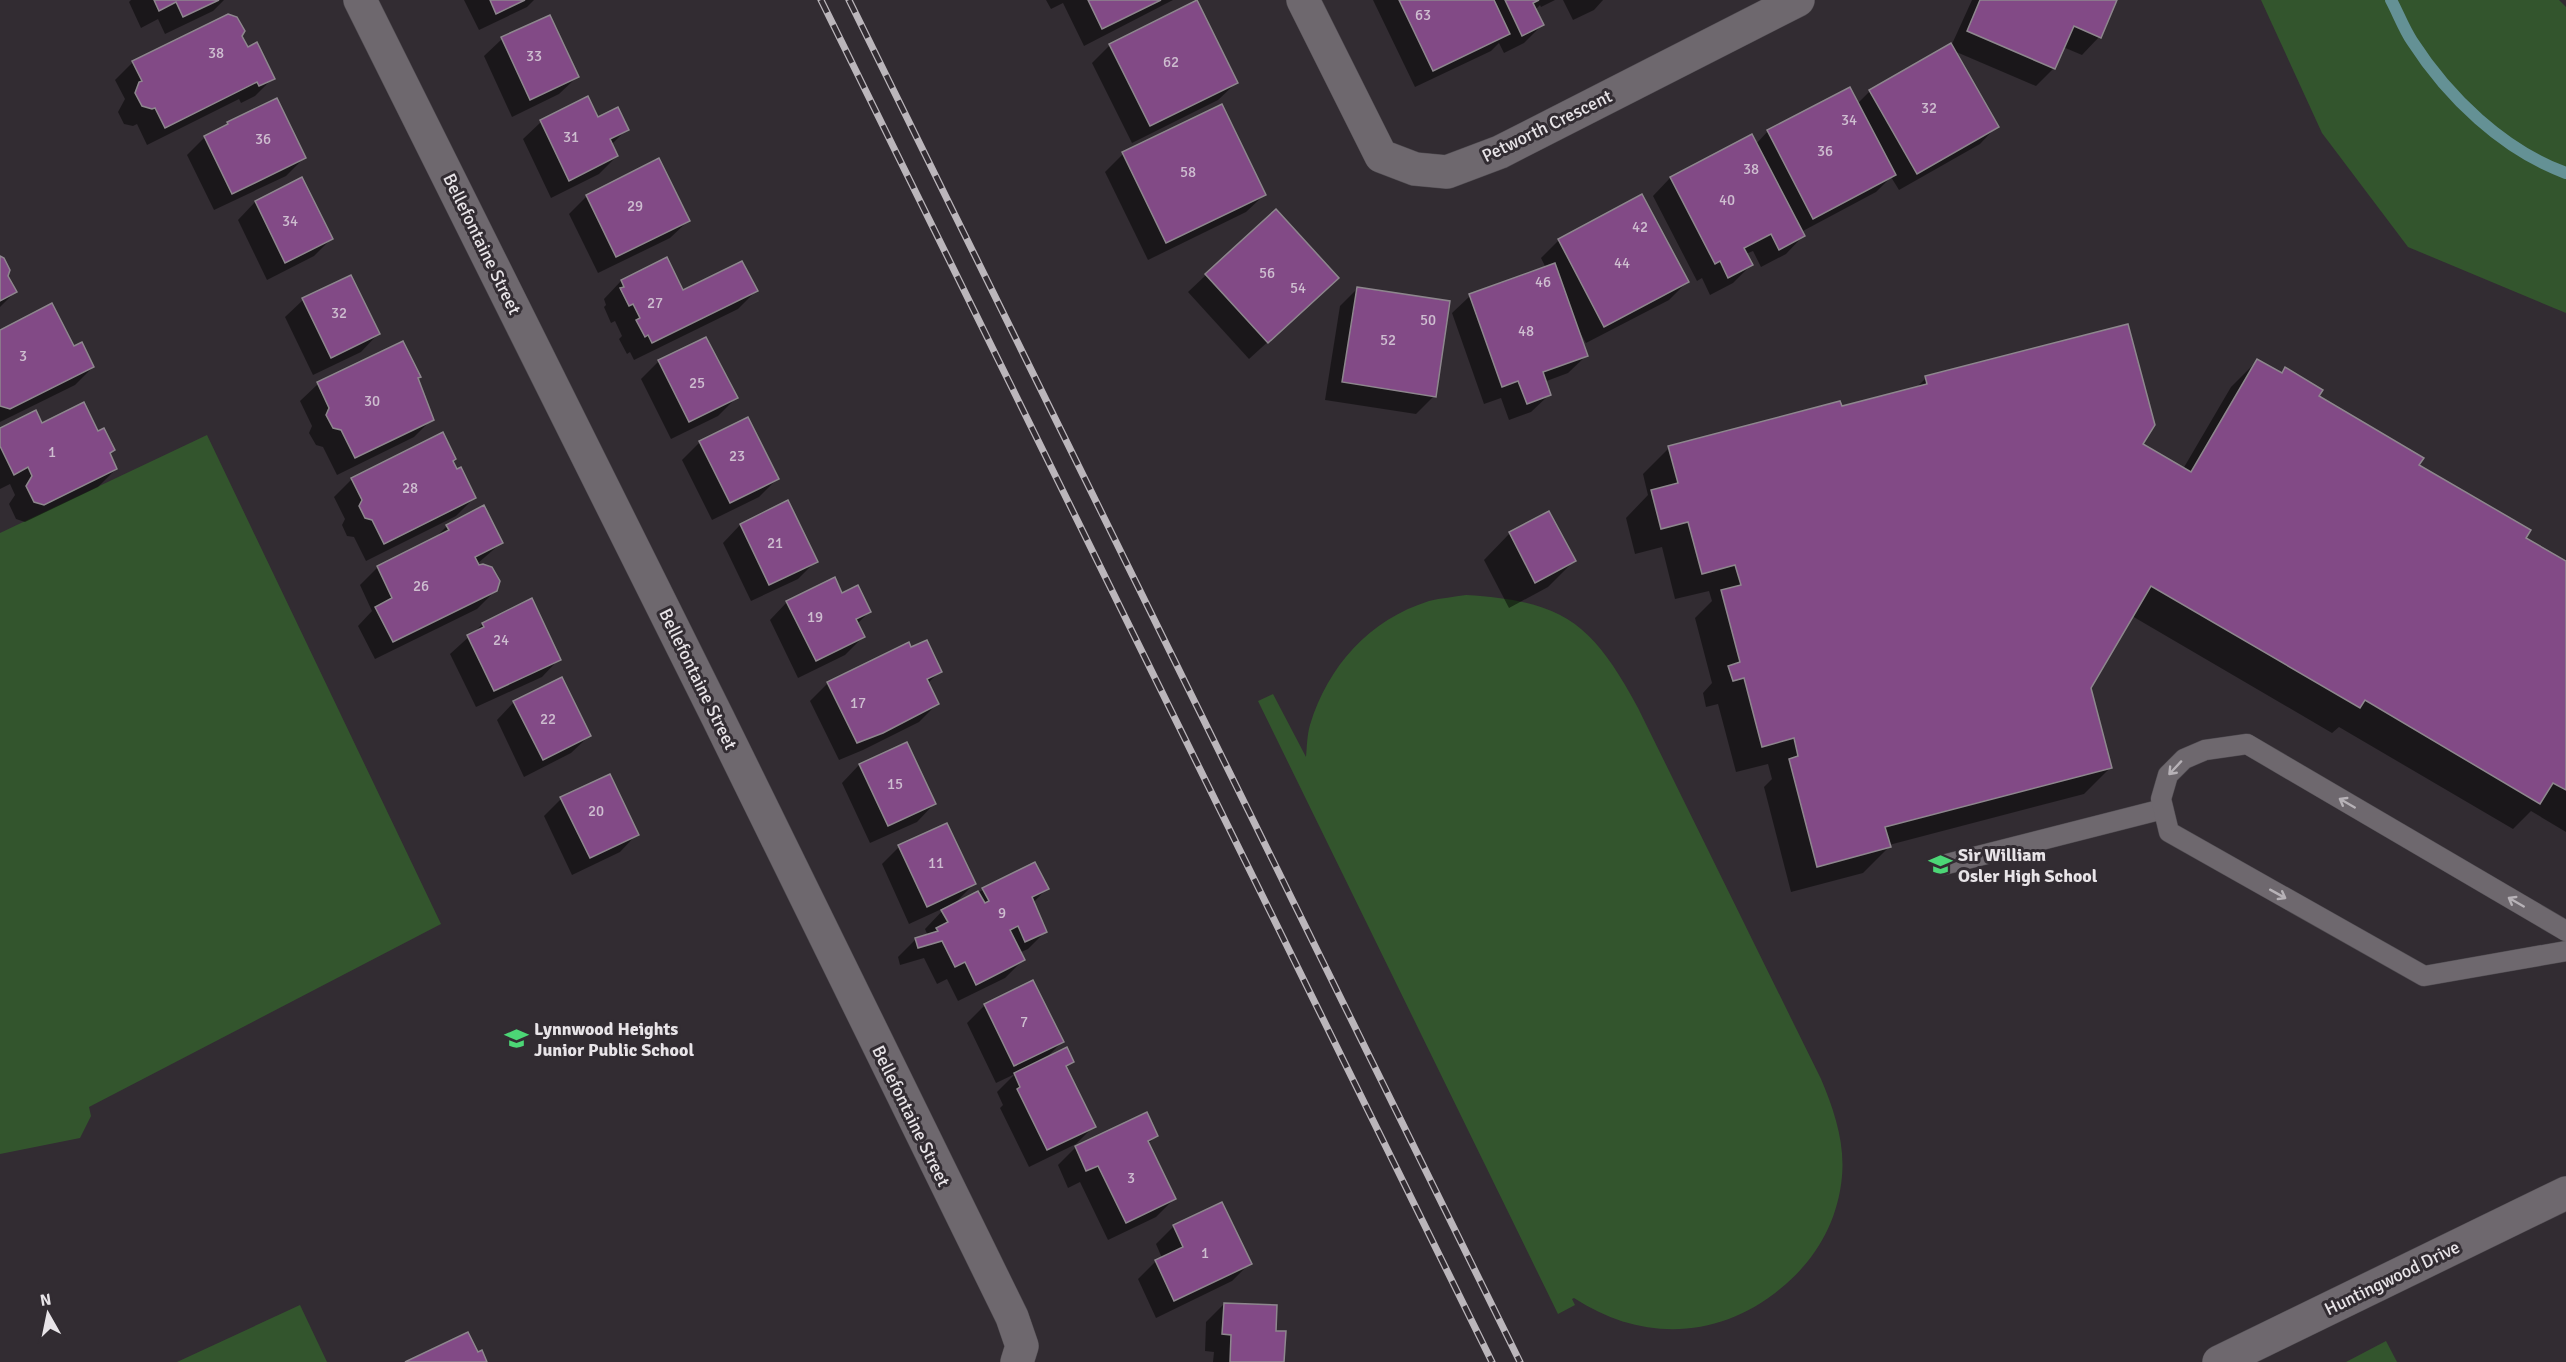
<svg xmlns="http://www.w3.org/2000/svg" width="2566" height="1362" font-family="Signika,sans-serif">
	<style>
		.green { fill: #33552d }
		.shadow { fill: #0007 }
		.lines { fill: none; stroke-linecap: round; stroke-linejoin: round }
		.stream { stroke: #649195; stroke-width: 12 }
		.building { fill: #824a86; stroke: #8e878e; stroke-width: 1.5 }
		.service-casing { stroke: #4f4b50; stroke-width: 21 }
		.minor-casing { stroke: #4f4b50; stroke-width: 34 }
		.tertiary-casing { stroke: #4f4b50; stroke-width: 34 }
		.service { stroke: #6e686e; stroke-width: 20 }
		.minor { stroke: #6e686e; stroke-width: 33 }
		.tertiary { stroke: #6e686e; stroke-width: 33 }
		.rail-casing { stroke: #bbb6bb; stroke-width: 7 }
		.rail { stroke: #322c32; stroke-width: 4.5; stroke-dasharray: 14; stroke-linecap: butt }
		.oneway { stroke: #b7b2b7 }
		.labels { text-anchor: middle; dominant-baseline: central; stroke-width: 6; stroke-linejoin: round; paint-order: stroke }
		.number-label { font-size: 15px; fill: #cebed0 }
		.street-label { font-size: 18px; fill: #e8e4e8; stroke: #322c32 }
		.poi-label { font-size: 18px; font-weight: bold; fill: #e8e4e8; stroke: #322c32; text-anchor: start }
	</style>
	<rect width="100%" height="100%" fill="#322c32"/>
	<g class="green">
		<path d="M2261,0H2559L2566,7V313L2408,247L2322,133Z"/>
		<path d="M207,435L441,924L89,1107L91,1116L80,1138L0,1154V533Z"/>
		<path d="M1466,595C1564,601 1592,623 1638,708L1821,1079C1834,1110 1845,1142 1842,1176C1838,1222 1815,1261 1780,1289C1718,1340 1641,1342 1574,1298L1572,1299L1575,1305L1558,1314L1258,701L1273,694L1306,757C1307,747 1307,735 1310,725C1328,666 1369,620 1429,601C1441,598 1454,597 1466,595Z"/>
		<path d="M300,1305L327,1362H177Z"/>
		<path d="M2386,1341L2397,1362H2346Z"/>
	</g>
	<g class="shadow">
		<path d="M131,0H224L213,11L165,34L158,19L141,28L129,2Z"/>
		<path d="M464,0H534L527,7L479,30Z"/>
		<path d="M1046,0H1173L1084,46L1063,3L1051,9Z"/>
		<path d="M1373,0H1555L1541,7L1540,5L1535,10L1542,25L1524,43L1504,53L1499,43L1491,51L1415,87Z"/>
		<path d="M1563,0H1603L1594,10L1573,20Z"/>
		<path d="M1972,0H2115L2099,37L2082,55L2063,47L2054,68L2036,86L1954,51L1997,126L1980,144L1899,190L1891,177L1876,192L1801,232L1803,236L1786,254L1761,267L1753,251L1746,254L1751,265L1733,283L1710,295L1702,278L1697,281L1653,196L1670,178L1752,136L1756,144L1768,131L1857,104L1870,91L1952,44Z"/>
		<path d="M549,17L577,77L559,94L512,117L484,56L502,39Z"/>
		<path d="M1110,45L1236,83L1218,100L1132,143L1092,63Z"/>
		<path d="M247,49L273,78L255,96L241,103L239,99L147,145L137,124L133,126L124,124L118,112L125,99L115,80L133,62Z"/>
		<path d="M597,119L627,129L611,145L617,156L599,174L551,198L523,139L541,122Z"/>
		<path d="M228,123L304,158L286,176L214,210L187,155L205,137L222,129Z"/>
		<path d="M1123,154L1264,195L1246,212L1148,260L1105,172Z"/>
		<path d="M302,179L331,239L314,256L267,280L238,220L255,202Z"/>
		<path d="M587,196L688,221L670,238L598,273L569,214Z"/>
		<path d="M1559,240L1687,282L1669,300L1586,343L1578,329L1577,330L1586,356L1568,373L1544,382L1549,395L1531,412L1509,420L1501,398L1484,404L1452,313L1470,296L1546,268L1541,258Z"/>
		<path d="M0,258L15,292L0,307Z"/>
		<path d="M666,259L682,292L756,291L738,309L634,360L630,352L627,354L619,339L622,336L615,321L611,323L604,307L606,305L604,299L621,281Z"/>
		<path d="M1206,275L1319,295L1249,359L1188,292Z"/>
		<path d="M1358,288L1434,396L1416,414L1325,400L1340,306Z"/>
		<path d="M303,300L378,334L361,352L313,375L285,317Z"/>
		<path d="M0,331L73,348L93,367L75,385L0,422Z"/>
		<path d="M659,361L736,398L718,416L671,439L641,379Z"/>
		<path d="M2257,361L2281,374L2286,369L2317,397L2524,538L2566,563V832L2531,811L2513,829L2339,727L2332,733L2132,616L2089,688L2110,768L2084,794L1889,845V847L1863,873L1791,892L1764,787L1772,779L1768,764L1736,772L1718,704L1706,707L1703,693L1712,683L1695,618L1712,601L1709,591L1675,599L1662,547L1635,554L1626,518L1648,495L1643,474L1669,448L1915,389L1926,378L2141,445L2183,469L2231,387Z"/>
		<path d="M416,379L432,419L414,437L337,475L323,447L316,445L309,433L312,426L300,401L318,384Z"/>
		<path d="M0,430L98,433L113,450L109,455L116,469L98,487L25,522L16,519L9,504L15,495L10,484L0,489Z"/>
		<path d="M700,442L777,479L759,497L712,520L682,460Z"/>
		<path d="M452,462L474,498L456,516L366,561L354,537L347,536L342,525L345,519L334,497L352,479Z"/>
		<path d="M740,525L816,561L798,579L751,601L723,543Z"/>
		<path d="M447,526L501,543L477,564L495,591L477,609L375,659L358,626L372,611L360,585L377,568L433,540Z"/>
		<path d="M1510,533L1574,561L1548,587L1509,608L1484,560Z"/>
		<path d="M841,595L869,612L857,624L863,637L845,655L798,678L770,620L787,602Z"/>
		<path d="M483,624L559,659L542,677L476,707L450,654Z"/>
		<path d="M911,649L940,671L927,684L937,704L919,722L863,750L839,760L810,701L828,683Z"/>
		<path d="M514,702L589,736L571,753L524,777L497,720Z"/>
		<path d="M906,744L934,804L917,822L870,843L842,783L859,765Z"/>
		<path d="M561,799L637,834L620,852L572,875L544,816Z"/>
		<path d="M899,847L974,884L953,905L1035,864L1047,888L1033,903L1046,931L1028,949L1019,953L1023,960L1005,978L958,1001L947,979L937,984L924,958L900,965L898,957L916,939L928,936L925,929L946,907L909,924L882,864Z"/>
		<path d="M985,1005L1062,1042L1045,1059L1072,1061L1066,1068L1094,1126L1076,1144L1029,1167L1000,1108L1003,1105L997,1092L1015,1074L996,1083L967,1023Z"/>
		<path d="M1146,1114L1156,1136L1148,1144L1174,1199L1156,1217L1108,1240L1080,1182L1068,1188L1058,1165L1076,1147Z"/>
		<path d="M1174,1226L1250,1263L1232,1281L1156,1318L1138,1279L1156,1261L1162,1258L1156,1244Z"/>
		<path d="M1224,1304L1274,1332L1283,1362H1213L1214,1352L1205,1351L1206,1322Z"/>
	</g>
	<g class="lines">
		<path class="stream" d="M2391,0C2398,13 2404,29 2412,41C2448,97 2503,150 2566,173"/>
	</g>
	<g class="building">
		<path d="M154,0H219L183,17L176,2L159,11Z"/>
		<path d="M490,0H525L496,14Z"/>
		<path d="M1088,0H1161L1102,29Z"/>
		<path d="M1197,0L1238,83L1150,126L1109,44Z"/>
		<path d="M1399,0H1494L1510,34L1433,71Z"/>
		<path d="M1505,0H1539L1533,3L1544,25L1522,36Z"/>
		<path d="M1980,0H2117L2101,38L2074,26L2055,69L1967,31Z"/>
		<path d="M228,14L237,17L245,31L242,36L248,47L257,42L275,79L259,86L257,82L165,128L155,108L152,109L142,106L135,93L139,82L142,81L132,61Z"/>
		<path d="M550,15L579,77L530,100L501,37Z"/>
		<path d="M1951,43L1999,127L1917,174L1869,90Z"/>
		<path d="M1850,87L1896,175L1813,219L1767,130Z"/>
		<path d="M588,96L598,117L618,107L629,130L610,139L618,156L569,181L540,120Z"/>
		<path d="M277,98L306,158L232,194L204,136L228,124L227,122Z"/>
		<path d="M1222,104L1266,195L1166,243L1122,152Z"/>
		<path d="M1752,134L1805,236L1779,250L1771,234L1744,248L1753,265L1728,278L1720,261L1715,264L1670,177Z"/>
		<path d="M659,158L690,221L616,257L586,195Z"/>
		<path d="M302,177L333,239L285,263L255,201Z"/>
		<path d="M1642,194L1689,282L1604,327L1558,239Z"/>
		<path d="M1276,209L1339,278L1268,343L1205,274Z"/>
		<path d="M0,256L4,258L10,270L8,276L17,292L0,301Z"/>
		<path d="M667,257L683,290L742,261L758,291L652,343L648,335L645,337L636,320L640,318L633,304L629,306L620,288L624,287L621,280Z"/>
		<path d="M1555,263L1588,356L1543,372L1551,395L1527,404L1518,381L1502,387L1469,294Z"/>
		<path d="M351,275L380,334L331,358L302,298Z"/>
		<path d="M1357,287L1450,301L1436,397L1342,382Z"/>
		<path d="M52,303L74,346L82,342L94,367L10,409L0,406V330Z"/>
		<path d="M2128,324L2155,425L2143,444L2191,472L2257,359L2282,373L2285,367L2323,390L2319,396L2424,458L2419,465L2531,530L2526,538L2566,561V790L2553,783L2540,804L2365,700L2360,708L2151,586L2091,688L2112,768L1885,827L1891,847L1817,867L1789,759L1798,756L1794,738L1762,747L1744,678L1733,681L1728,666L1740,662L1721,590L1741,585L1735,565L1702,574L1688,522L1661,529L1651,490L1678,483L1668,446L1840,401L1842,406L1927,384L1925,376Z"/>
		<path d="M706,337L738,398L689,422L658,360Z"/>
		<path d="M403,341L421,377L418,378L434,420L355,458L341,430L333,428L326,415L329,408L317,382Z"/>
		<path d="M84,402L98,431L104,428L115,450L110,453L117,469L44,505L34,502L26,486L32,476L28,467L14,475L0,446V428L36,410L42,423Z"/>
		<path d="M748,417L779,479L730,503L699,441Z"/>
		<path d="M443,432L456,459L453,461L457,469L461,467L476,498L384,544L372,520L365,518L359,506L362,500L351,478Z"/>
		<path d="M788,500L818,562L769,585L740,524Z"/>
		<path d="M484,505L503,543L475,557L479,565L483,564L492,567L500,581L497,591L393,642L375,607L392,598L377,566L449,530L446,525Z"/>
		<path d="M1549,511L1576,561L1535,583L1509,532Z"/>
		<path d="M835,577L842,593L858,585L871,612L856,619L865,637L816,661L786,601Z"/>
		<path d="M532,598L561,660L494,691L467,635L484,627L482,623Z"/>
		<path d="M927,640L942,672L927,679L939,704L883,733L857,743L827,682L909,642L911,647Z"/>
		<path d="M562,677L591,736L543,760L513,701Z"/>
		<path d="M907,742L936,804L888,826L859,764Z"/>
		<path d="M610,774L639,835L590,858L560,797Z"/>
		<path d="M947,823L976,884L927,907L898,845Z"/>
		<path d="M1035,862L1049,889L1032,897L1047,932L1025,942L1018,926L1010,930L1025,960L976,985L965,962L955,967L942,941L918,948L915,938L938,931L936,928L948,922L941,910L978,891L985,903L989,901L982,888Z"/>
		<path d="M1033,980L1064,1042L1014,1066L984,1004Z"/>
		<path d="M1067,1047L1074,1062L1066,1066L1096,1127L1047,1150L1017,1089L1020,1087L1014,1073Z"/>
		<path d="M1147,1112L1158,1136L1148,1141L1176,1199L1126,1223L1098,1166L1086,1171L1075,1146Z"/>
		<path d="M1222,1202L1252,1264L1174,1301L1155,1260L1183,1247L1173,1225Z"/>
		<path d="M1224,1303L1277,1305L1276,1331H1286L1284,1362H1230L1231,1335L1222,1334Z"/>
		<path d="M468,1332L478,1352L482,1350L487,1362H405Z"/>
	</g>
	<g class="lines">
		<defs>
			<g id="service">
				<path d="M1943,865L2163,809"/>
				<path d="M2566,931L2247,744L2205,750L2184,759L2168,775L2161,799L2169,832L2424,976L2566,951"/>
			</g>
			<g id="minor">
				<path d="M360,0L718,718L1012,1317L1022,1346L1017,1362"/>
				<path d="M1303,0L1381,156L1415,169L1447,172L1500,152L1798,0"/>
			</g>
			<path id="tertiary" d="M2219,1362L2566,1193"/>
		</defs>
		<use href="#service" class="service-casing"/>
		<use href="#minor" class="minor-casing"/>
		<use href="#tertiary" class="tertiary-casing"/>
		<use href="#service" class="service"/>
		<use href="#minor" class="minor"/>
		<use href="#tertiary" class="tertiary"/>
		<defs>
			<g id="rail">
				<path d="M821,0L1492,1362"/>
				<path d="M849,0L1520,1362"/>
			</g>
		</defs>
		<use href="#rail" class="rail-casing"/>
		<use href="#rail" class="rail"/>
	</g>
	<defs><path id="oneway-shaft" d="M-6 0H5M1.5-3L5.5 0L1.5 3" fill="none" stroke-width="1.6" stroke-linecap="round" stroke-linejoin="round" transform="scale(1.5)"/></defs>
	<g class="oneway">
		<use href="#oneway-shaft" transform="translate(2175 768) rotate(133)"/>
		<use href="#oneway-shaft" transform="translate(2347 803) rotate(-150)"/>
		<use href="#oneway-shaft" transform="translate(2278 894) rotate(29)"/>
		<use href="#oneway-shaft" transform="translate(2516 902) rotate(-150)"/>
	</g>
	<defs>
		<symbol id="school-bare" viewBox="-9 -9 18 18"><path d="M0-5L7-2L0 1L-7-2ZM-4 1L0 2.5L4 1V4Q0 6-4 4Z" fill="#4cd676" stroke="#322c32" stroke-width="2.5" paint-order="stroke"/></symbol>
	</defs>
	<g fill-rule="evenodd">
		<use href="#school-bare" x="1924" y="848" width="33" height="33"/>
		<use href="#school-bare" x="500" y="1022" width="33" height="33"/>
	</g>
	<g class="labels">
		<g class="number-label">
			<text x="1423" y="15">63</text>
			<text x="216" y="53">38</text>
			<text x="534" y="56">33</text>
			<text x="1171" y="62">62</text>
			<text x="1929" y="108">32</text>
			<text x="1849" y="120">34</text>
			<text x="571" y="137">31</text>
			<text x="263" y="139">36</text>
			<text x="1825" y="151">36</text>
			<text x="1751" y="169">38</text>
			<text x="1188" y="172">58</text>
			<text x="1727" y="200">40</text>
			<text x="635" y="206">29</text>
			<text x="290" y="221">34</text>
			<text x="1640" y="227">42</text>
			<text x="1622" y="263">44</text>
			<text x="1267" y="273">56</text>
			<text x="1543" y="282">46</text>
			<text x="1298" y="288">54</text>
			<text x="655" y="303">27</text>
			<text x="339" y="313">32</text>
			<text x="1428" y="320">50</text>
			<text x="1526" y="331">48</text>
			<text x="1388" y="340">52</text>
			<text x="23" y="356">3</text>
			<text x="697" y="383">25</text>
			<text x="372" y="401">30</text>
			<text x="52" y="452">1</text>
			<text x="737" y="456">23</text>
			<text x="410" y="488">28</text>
			<text x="775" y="543">21</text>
			<text x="421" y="586">26</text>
			<text x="815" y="617">19</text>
			<text x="501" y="640">24</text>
			<text x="858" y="703">17</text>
			<text x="548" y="719">22</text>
			<text x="895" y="784">15</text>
			<text x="596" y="811">20</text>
			<text x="936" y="863">11</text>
			<text x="1002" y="913">9</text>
			<text x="1024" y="1022">7</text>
			<text x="1131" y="1178">3</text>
			<text x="1205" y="1253">1</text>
		</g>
		<g class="street-label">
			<text transform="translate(1547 126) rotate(-26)">Petworth Crescent</text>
			<text transform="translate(482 244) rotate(64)">Bellefontaine Street</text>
			<text transform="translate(698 679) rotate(64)">Bellefontaine Street</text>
			<text transform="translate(911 1116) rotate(64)">Bellefontaine Street</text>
			<text transform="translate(2392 1278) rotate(-26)">Huntingwood Drive</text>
		</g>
		<g class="poi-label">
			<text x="1958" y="855">Sir William<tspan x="1958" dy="21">Osler High School</tspan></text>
			<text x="534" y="1029">Lynnwood Heights<tspan x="534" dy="21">Junior Public School</tspan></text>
		</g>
	</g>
	<g transform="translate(48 1314) rotate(351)" stroke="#322c32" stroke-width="4.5" paint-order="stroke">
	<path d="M0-4.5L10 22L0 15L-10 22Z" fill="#e8e4e8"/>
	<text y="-9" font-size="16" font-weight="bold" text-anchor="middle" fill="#e8e4e8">N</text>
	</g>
</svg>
